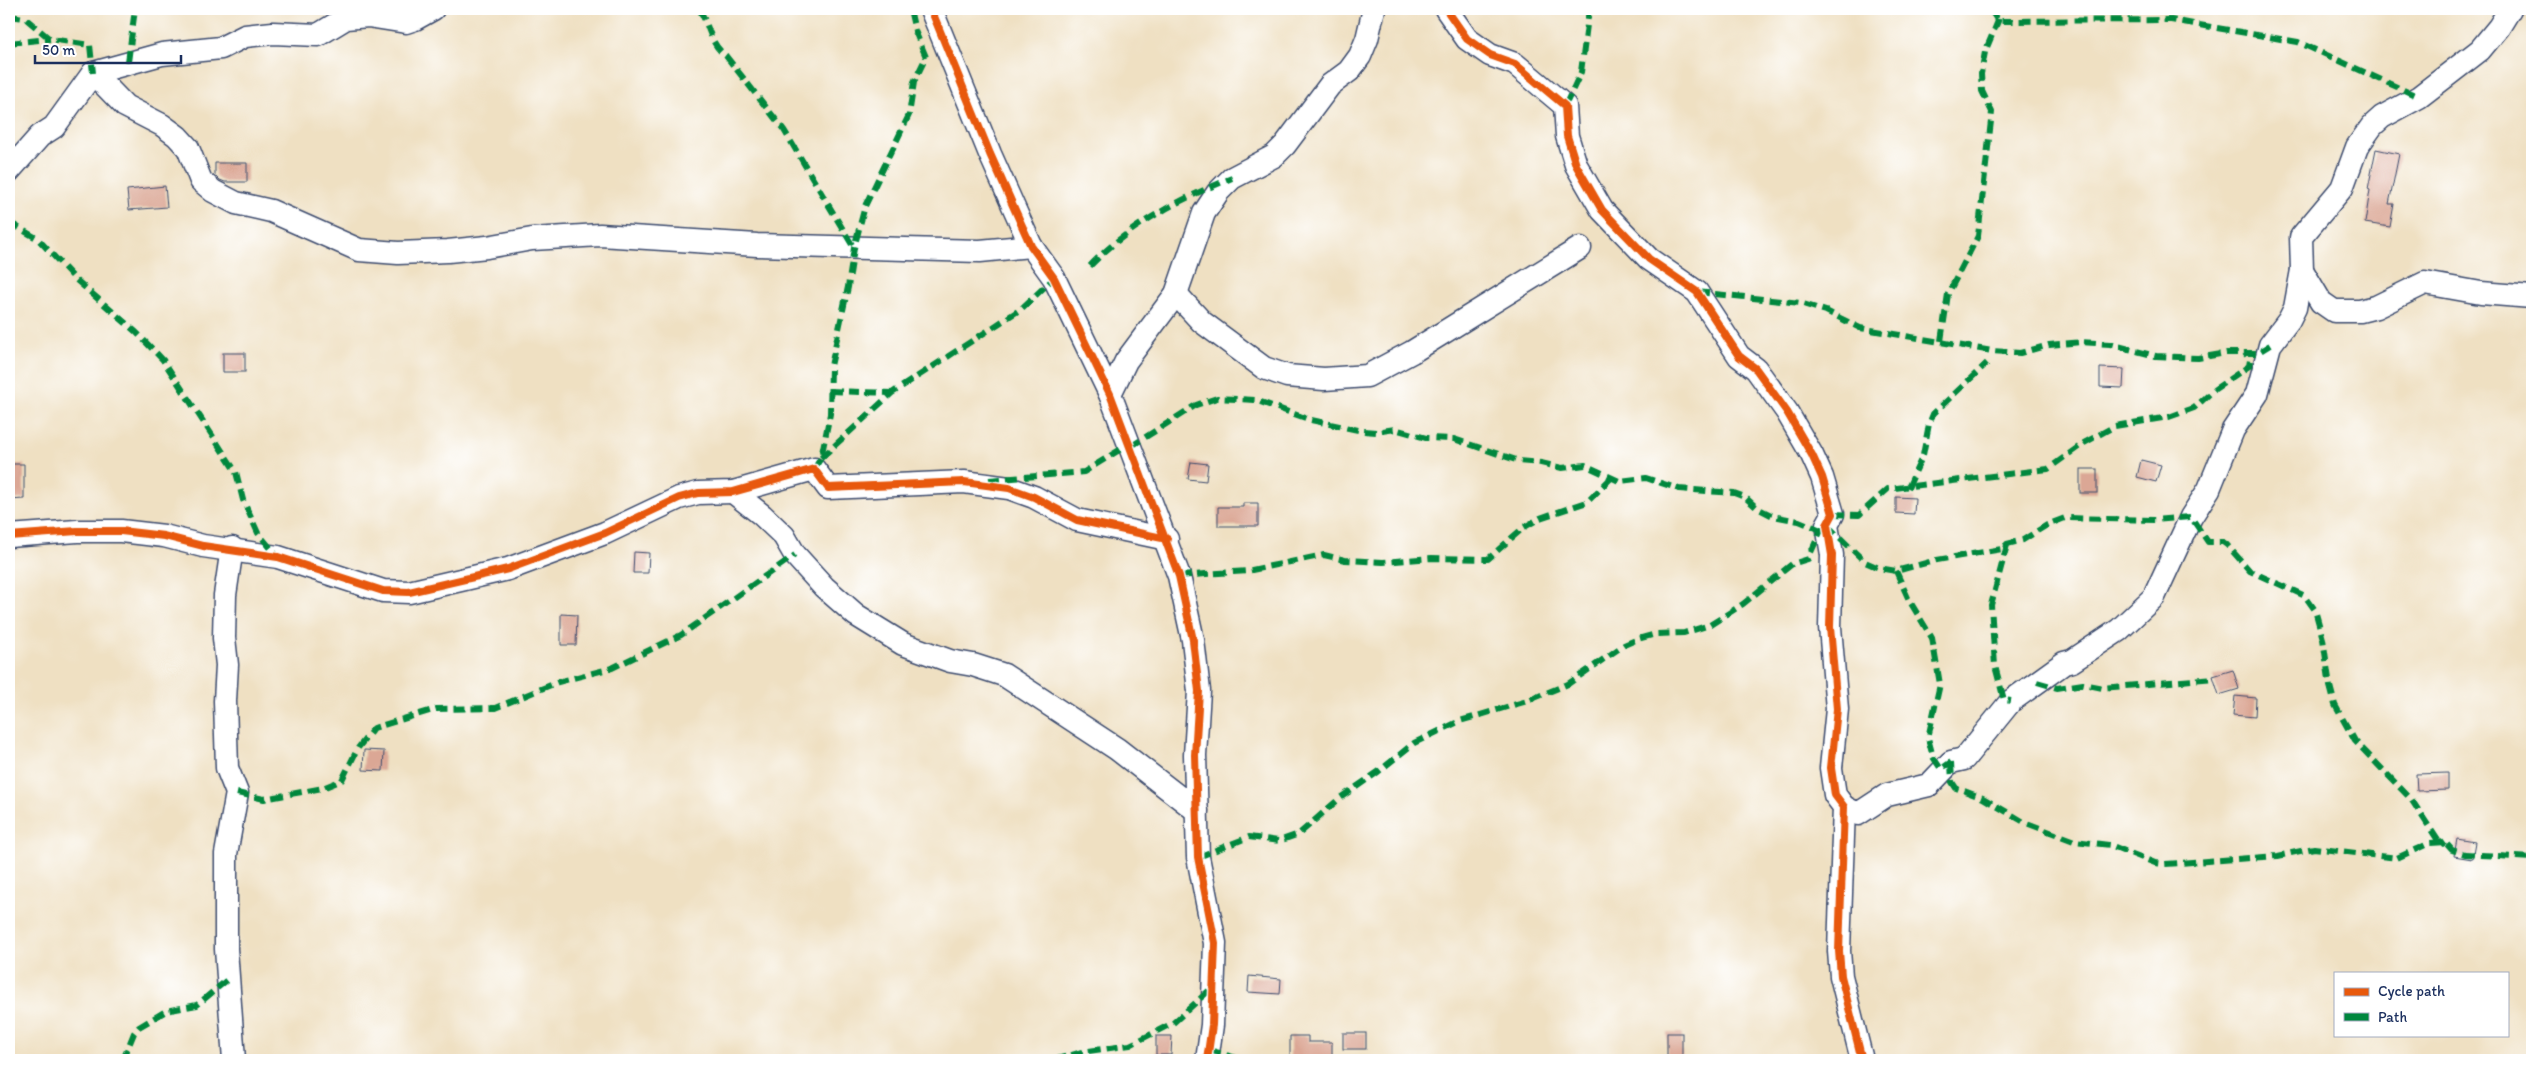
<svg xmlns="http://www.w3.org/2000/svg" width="2541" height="1069" font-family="Itim,sans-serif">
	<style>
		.building { fill: #dba795 }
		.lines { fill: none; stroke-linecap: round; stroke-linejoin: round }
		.street-casing { stroke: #3b4a6d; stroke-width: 25 }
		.street { stroke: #fff; stroke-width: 22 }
		.quiet { stroke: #00873e; stroke-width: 6; stroke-dasharray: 12 6; stroke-linecap: butt }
		.cycleway-casing { stroke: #fff; stroke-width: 11 }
		.cycleway { stroke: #e8590c; stroke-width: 8 }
	</style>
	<rect width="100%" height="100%" fill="#fff"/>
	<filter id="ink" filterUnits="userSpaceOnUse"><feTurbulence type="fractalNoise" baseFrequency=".02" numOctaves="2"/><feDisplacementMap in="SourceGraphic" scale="10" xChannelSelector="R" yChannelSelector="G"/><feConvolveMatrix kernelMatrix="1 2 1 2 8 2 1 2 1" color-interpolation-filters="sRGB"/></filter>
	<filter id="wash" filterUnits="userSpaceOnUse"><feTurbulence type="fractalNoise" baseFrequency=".0096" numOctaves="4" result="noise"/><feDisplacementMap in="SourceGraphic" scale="20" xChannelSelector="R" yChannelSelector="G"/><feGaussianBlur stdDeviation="1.12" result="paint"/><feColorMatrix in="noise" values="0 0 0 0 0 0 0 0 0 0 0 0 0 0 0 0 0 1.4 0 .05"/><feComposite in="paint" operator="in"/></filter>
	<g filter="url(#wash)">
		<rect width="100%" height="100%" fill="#efe0c2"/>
		<g id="blocks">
			<g class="building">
				<path d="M2376,149L2399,154L2389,204H2394L2390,227L2365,223L2370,190L2368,189Z"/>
				<path d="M215,163H247V182H225L220,180L215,175Z"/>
				<path d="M165,186L167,207L129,210L127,190Z"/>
				<rect x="223" y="353" width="22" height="19"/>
				<path d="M2100,368L2124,369L2123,388L2100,387Z"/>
				<path d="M2141,460L2161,465L2156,482L2137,477Z"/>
				<path d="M1191,462L1208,464L1206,481L1188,479Z"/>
				<path d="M9,464H24V499L9,500Z"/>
				<rect x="2080" y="469" width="17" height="24"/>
				<path d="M1896,497L1915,498L1914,514L1896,513Z"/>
				<path d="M1243,503H1258V526H1218V507H1243Z"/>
				<path d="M634,552L649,553L648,573H633Z"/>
				<path d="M561,614L577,615L576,645H561Z"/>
				<path d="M2233,670L2239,689L2219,695L2213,676Z"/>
				<path d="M2235,696L2256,698L2255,717L2233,715Z"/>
				<path d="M364,750L384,751L383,771L363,770Z"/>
				<path d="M2448,773V790L2417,791L2416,774Z"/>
				<path d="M2457,839L2475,842L2472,859L2454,856Z"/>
				<path d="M1249,976L1281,979L1280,994L1248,992Z"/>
				<rect x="1343" y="1033" width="23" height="16"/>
				<rect x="1667" y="1033" width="15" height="27"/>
				<path d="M1156,1036H1172L1171,1055H1156Z"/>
				<path d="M1290,1036H1308V1042H1332V1060H1290Z"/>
			</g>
		</g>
	</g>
	<g filter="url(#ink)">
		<use href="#blocks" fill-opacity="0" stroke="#3b4a6d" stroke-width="1"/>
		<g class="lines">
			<defs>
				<g id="street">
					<path d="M931,9L990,154L1031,246L1054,278L1110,394L1179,576L1193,640L1199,691L1195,755L1198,857L1215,943L1212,1025L1207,1060"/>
					<path d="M1446,9L1467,39L1490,55L1515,64L1565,106L1567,136L1576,165L1602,210L1649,259L1697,292L1739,356L1756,369L1787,412L1812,455L1822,477L1833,514L1827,525L1832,555L1830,627L1837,709L1831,768L1835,795L1844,807L1839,951L1841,976L1862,1060"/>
					<path d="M93,73L125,106L162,125L177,136L188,148L201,181L213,191L236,203L271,211L359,250L398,253L448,251L487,247L532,239L600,235L757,245L980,251L1031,246"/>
					<path d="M9,171L40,136L54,127L93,73L162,54L221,48L245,36L273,33L318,35L346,18L368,16L406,22L415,19L433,9"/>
					<path d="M2302,270L2321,302L2334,311H2360L2376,307L2425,283L2481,293L2532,297"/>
					<path d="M1176,294L1202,322L1264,368L1287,376L1324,379L1367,376L1412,352L1580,248"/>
					<path d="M1110,394L1126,361L1176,294L1204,213L1218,192L1232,178L1274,156L1285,145L1330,85L1349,71L1360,56L1367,39L1374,9"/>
					<path d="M733,492L762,515L784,536L795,555L824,587L856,615L903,644L950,661L973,665L1004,675L1117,749L1197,811"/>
					<path d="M9,536L77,531H121L164,536L203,546L278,557L383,591L409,592L508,569L605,533L679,498L698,493L733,492L814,469L828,488L964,482L1009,488L1034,497L1077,520L1167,539"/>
					<path d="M232,548L225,595L224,638L227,665L225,701L227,768L237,793L226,854V949L234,1060"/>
					<path d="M1844,807L1858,814L1887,795L1929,785L1951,762L1964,759L2011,701L2064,663L2072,661L2119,630L2154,597L2191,517L2209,489L2233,430L2257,394L2270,345L2289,320L2295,308L2302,270L2301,237L2342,188L2357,147L2372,126L2382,117L2419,97L2480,50L2499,27L2510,9"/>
				</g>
			</defs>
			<use href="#street" class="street-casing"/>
			<use href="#street" class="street"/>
			<g class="quiet">
				<path d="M699,9C710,26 709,43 726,56L784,130L854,248"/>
				<path d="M1990,9L1998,21L2171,20L2298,42L2419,97"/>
				<path d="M9,16L25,18L50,39L90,45L93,73"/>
				<path d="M9,43L50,39"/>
				<path d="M128,62L135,9"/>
				<path d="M1565,106L1581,72L1589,9"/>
				<path d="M9,222L38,239L74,278L136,332L163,360L236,472L243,500L258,533L278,557"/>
				<path d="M1090,266C1129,225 1180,199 1232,178"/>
				<path d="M1697,292L1800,303L1826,311L1860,328L1992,351L2020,353L2049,345L2082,342L2110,344L2156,356L2198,358L2226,353H2257L2270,345"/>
				<path d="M1941,341L1948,294L1978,236L1992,112L1982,91L1981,74L1985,52L1998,21L1999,9"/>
				<path d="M830,391L892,393"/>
				<path d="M1130,447L1196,405L1217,398L1255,400L1311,420L1363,431L1376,432L1395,429L1426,438L1454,439L1519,461L1541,463L1562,468L1585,465L1619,481L1646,478L1679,489L1734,493L1745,497L1757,508L1773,516L1799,521L1821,530L1827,525L1865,562L1879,568L1896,571L1937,560L2002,549L2007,544L2023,540L2047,525L2065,518L2155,520L2191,517L2208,542H2223L2227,545L2250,571L2305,596L2315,610L2323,639L2330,686L2335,705L2355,741L2411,799L2441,845L2445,842"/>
				<path d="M821,458L892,393L1021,309L1054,278"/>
				<path d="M814,469L821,458L830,414L831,366L848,287L854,248L865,206L909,115L914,82L926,57L915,31L910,9"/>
				<path d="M989,480L1084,472L1129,444"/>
				<path d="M1908,488L1923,455L1929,424L1933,414L1987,363"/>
				<path d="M1833,514L1859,515L1888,489L2048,469L2084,443L2115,426L2169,417L2194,408L2215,389L2249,366L2250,360L2245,353"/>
				<path d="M2007,545L1991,605L1995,666L2004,700L2011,701"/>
				<path d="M1896,571L1909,600L1932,638L1940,684L1928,738L1933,757L1941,769L1951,762"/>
				<path d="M1179,576L1247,571L1324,555L1345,560L1383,562L1432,558L1488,559L1523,528L1540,518L1587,502L1612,477"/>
				<path d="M2037,682L2057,688L2083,684L2103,688L2215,678"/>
				<path d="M1951,762L1952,782L1956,788L1983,798L2024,822L2074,841L2110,845L2155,863L2165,864L2278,856L2314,848L2397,858L2430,843L2445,842L2452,850L2465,854L2532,858"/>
				<path d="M237,793L264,799L323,788L342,780L358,748L374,728L436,709L495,708L558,682L612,668L681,635L795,555"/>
				<path d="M1198,857L1249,837L1279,841L1299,834L1340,798L1378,772L1414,743L1460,721L1527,701L1568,684L1624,645L1638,639L1656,634L1684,633L1710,625L1743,604L1792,564L1808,559L1821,530"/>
				<path d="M1209,1050L1243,1060"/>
				<path d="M123,1060L134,1033L139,1027L166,1011L197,1005L227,980"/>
				<path d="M1054,1060L1082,1052L1130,1045L1173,1023L1213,987"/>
			</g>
			<defs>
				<g id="cycleway">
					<path d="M931,9L990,154L1031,246L1054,278L1110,394L1179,576L1193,640L1199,691L1195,755L1198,857L1215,943L1212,1025L1207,1060"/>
					<path d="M1446,9L1467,39L1490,55L1515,64L1565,106L1567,136L1576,165L1602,210L1649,259L1697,292L1739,356L1756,369L1787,412L1812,455L1822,477L1833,514L1827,525L1832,555L1830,627L1837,709L1831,768L1835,795L1844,807L1839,951L1841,976L1862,1060"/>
					<path d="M9,536L77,531H121L164,536L203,546L278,557L383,591L409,592L508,569L605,533L679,498L698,493L733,492L814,469L828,488L964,482L1009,488L1034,497L1077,520L1167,539"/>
				</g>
			</defs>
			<use href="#cycleway" class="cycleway-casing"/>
			<use href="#cycleway" class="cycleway"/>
		</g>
	</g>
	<rect width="2541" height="1069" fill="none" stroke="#fff" stroke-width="30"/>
	<rect x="2334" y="972" width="175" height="65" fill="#ffffff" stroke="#a4acbf"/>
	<rect x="2344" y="988" width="25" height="8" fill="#e8590c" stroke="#a4acbf"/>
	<text x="2378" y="996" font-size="15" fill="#1b2f5e">Cycle path</text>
	<rect x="2344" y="1013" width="25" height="8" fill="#00873e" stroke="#a4acbf"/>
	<text x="2378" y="1022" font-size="15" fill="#1b2f5e">Path</text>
	<path d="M35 55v8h146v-8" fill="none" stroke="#1b2f5e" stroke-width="2.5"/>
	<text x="42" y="55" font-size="15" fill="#1b2f5e" stroke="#ffffff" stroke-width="4" paint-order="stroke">50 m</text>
</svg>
